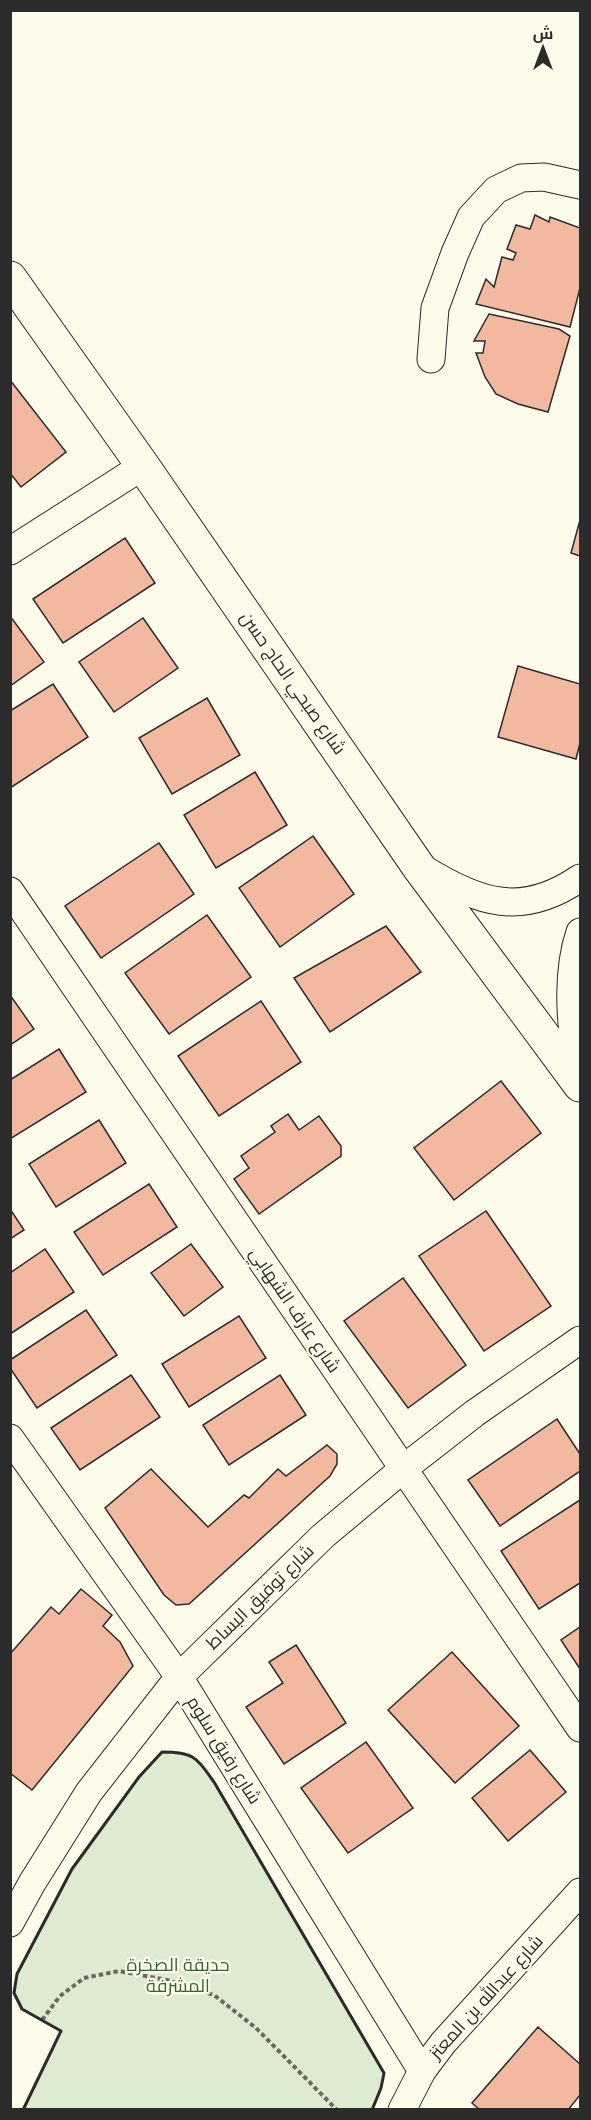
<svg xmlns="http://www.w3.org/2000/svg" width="591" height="2120" font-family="'Nunito Sans',Cairo,sans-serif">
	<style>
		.green { fill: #deebd1; stroke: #74746e; stroke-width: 1.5 }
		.building { fill: #f2b8a0; stroke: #2b2b2b; stroke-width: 1.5 }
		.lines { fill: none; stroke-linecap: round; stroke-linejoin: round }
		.minor-casing { stroke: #2b2b2b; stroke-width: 29 }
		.tertiary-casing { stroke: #2b2b2b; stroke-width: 35 }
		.path { stroke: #6a6964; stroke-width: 4; stroke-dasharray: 4.5 3; stroke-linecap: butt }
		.minor { stroke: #fdfbea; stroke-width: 27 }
		.tertiary { stroke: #fdfbea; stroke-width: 33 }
		.wall { stroke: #2b2b2b; stroke-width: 3 }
		.labels { text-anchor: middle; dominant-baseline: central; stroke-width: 4.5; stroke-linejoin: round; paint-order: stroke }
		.street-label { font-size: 18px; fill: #2b2b2b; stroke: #fdfbea }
		.park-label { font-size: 18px; fill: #34623c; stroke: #fdfbea }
	</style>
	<rect width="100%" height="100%" fill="#fdfbea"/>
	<path class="green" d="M162,1752C194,1752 196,1757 214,1782L384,2073L381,2088L372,2109H23L61,2031L22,2009L14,1993L17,1974L72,1869L139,1777Z"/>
	<g class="building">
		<path d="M535,215L549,222L550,217L580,228V288L570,327L476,304L486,279L494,287L502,257L513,260L516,253L507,249L516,225L530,229Z"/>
		<path d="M489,314L559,329L570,336L548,412L518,404L496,394L485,377L476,353H483L485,341H474Z"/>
		<path d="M10,380L66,452L21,487L10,473Z"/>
		<path d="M580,520V556L571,553Z"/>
		<path d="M125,538L155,583L63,643L33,599Z"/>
		<path d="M10,616L44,662L10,686Z"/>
		<path d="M143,618L178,668L114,712L79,662Z"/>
		<path d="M518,666L580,684V743L576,759L498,737Z"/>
		<path d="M53,684L88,737L10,788V711Z"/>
		<path d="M207,698L240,755L172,794L139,738Z"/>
		<path d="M255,772L287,825L216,868L184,815Z"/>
		<path d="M313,836L354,894L280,947L239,888Z"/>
		<path d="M159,843L194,894L101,958L65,906Z"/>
		<path d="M207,915L251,977L169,1034L125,973Z"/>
		<path d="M386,926L421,972L330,1032L294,978Z"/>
		<path d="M10,995L34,1029L10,1045Z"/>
		<path d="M261,1001L301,1062L219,1116L178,1056Z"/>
		<path d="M59,1049L86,1092L10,1139V1080Z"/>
		<path d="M501,1081L541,1133L454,1200L414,1148Z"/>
		<path d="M288,1114L299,1130L319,1116L341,1146V1156L259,1214L234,1179L249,1168L241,1156L275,1132L271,1126Z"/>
		<path d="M99,1120L126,1163L56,1207L29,1164Z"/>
		<path d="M149,1184L177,1227L103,1275L74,1232Z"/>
		<path d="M10,1209L24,1230L10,1239Z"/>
		<path d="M486,1211L551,1306L484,1351L419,1256Z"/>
		<path d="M191,1244L223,1287L184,1316L151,1273Z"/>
		<path d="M45,1249L74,1292L10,1334V1273Z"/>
		<path d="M403,1278L466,1365L408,1408L344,1321Z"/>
		<path d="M86,1310L117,1355L37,1408L10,1368V1360Z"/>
		<path d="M239,1316L266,1358L189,1407L162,1364Z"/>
		<path d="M131,1375L160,1417L80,1470L51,1428Z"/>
		<path d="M280,1375L306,1415L229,1465L203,1425Z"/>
		<path d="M557,1419L580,1454V1471L500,1526L468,1480Z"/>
		<path d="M327,1445L337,1454V1464L330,1476L189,1604L176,1605L164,1595L105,1508L151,1469L208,1527L244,1495L249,1498L278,1469L286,1476Z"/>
		<path d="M580,1500V1583L539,1609L501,1551Z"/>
		<path d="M81,1589L112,1615L103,1626L120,1642L133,1666L32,1790L10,1773V1654L51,1607L59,1614Z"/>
		<path d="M580,1627V1669L561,1640Z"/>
		<path d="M296,1645L346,1723L284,1764L246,1707L283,1683L269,1662Z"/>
		<path d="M452,1652L519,1726L455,1783L388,1710Z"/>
		<path d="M366,1742L413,1808L348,1853L301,1788Z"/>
		<path d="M530,1750L566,1792L508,1841L472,1798Z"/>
		<path d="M538,2027L580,2064V2095L568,2110H480L472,2103Z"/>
	</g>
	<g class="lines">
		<defs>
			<g id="minor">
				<path d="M431,359L435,308L455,253L471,217L496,190L521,178L544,177L580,185"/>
				<path d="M10,551L143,466"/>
				<path d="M424,869C479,903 522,918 580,878"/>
				<path d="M10,891L580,1728"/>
				<path d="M580,932C564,979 572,1035 580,1083"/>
				<path d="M10,1438L179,1677L422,2071"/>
				<path d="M10,1923L32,1883L89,1792L179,1677L323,1536L403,1469L475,1413L580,1340"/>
				<path d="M402,2110L422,2071L443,2043L580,1892"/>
			</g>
			<path id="tertiary" d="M10,278L143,466L418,866L580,1085"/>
		</defs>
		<use href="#minor" class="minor-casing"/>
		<use href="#tertiary" class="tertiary-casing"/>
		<path class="path" d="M42,2020L60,1996L84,1978L119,1971L167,1980L214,1995L256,2028L337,2110"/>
		<use href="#minor" class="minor"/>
		<use href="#tertiary" class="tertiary"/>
		<path class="wall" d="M23,2110L61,2031L22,2009L14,1993L17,1974L72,1869L139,1777L162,1752C194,1752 196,1757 214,1782L384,2073L381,2088L372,2110"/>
	</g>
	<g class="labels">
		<g class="street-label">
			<text transform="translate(293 683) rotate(55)">شارع صبحي الحاج حسن</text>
			<text transform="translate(295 1310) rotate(56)">شارع عارف الشهابي</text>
			<text transform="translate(260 1597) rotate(-44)">شارع توفيق البساط</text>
			<text transform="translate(224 1750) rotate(58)">شارع رفيق سلوم</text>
			<text transform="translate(486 1997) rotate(-48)">شارع عبدالله بن المعتز</text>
		</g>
		<g class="park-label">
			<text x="178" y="1965">حديقة الصخرة<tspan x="178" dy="21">المشرفة</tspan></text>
		</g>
	</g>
	<rect width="591" height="2120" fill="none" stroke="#2b2b2b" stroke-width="24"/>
	<g transform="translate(543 48)" stroke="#fdfbea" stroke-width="4.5" paint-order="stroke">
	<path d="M0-4.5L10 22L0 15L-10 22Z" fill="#2b2b2b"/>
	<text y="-9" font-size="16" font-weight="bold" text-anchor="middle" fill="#2b2b2b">ش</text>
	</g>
</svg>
